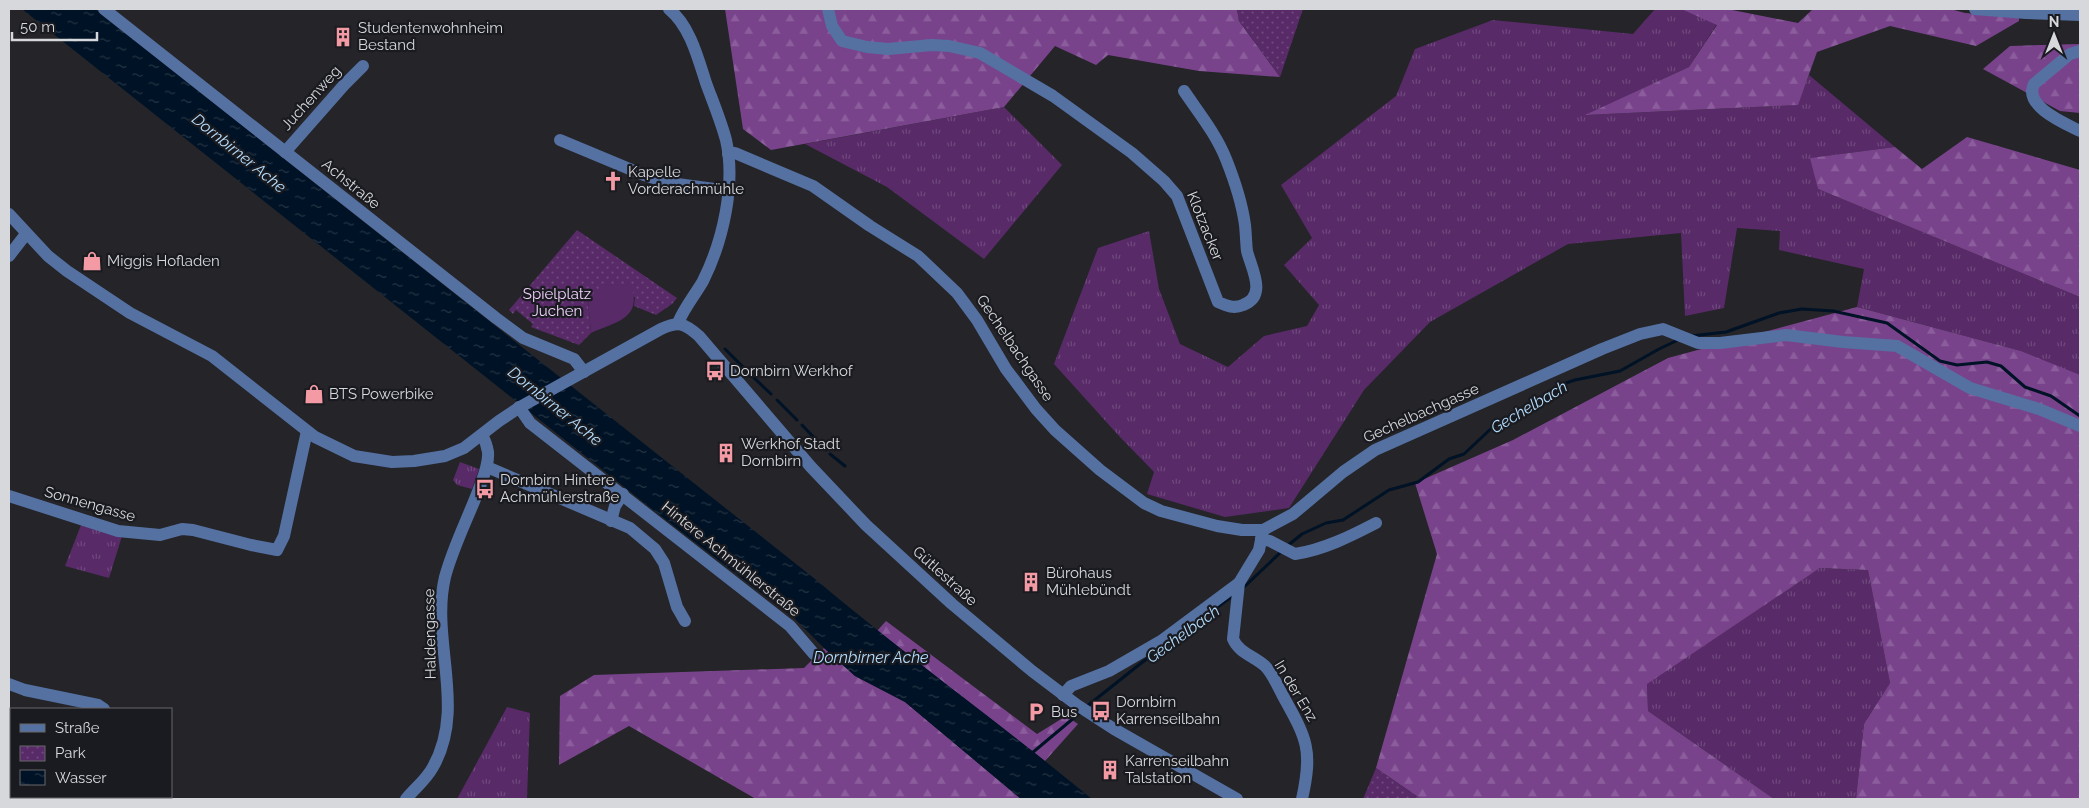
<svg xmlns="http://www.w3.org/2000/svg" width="2089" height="808" font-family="Raleway,sans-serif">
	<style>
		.grass { fill: url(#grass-tufts) }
		.forest { fill: url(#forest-firs) }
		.park { fill: url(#park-dots) }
		.pitch { fill: #582a68 }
		.water { fill: url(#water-ripples) }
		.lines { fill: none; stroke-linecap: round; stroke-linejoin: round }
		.stream { stroke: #001225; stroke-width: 3 }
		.minor { stroke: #5571a2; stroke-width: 12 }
		.labels { text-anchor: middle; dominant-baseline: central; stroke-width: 4.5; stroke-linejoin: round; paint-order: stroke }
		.poi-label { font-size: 15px; fill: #d7d8db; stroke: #1a1b20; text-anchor: start }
		.street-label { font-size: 15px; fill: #d7d8db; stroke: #1a1b20 }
		.park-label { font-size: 15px; fill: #f0d2fb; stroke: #1a1b20 }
		.water-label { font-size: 16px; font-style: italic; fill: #b3dcfd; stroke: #1a1b20 }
	</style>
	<defs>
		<pattern id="grass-tufts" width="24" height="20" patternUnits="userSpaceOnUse" patternTransform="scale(1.25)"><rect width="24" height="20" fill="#582a68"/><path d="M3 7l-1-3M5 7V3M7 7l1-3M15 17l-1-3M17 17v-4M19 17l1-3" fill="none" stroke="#6f487d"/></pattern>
		<pattern id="forest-firs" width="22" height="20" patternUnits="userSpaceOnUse" patternTransform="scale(1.25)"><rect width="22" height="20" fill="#79438c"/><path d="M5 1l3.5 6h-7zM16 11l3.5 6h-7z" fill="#8b5d9c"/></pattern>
		<pattern id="park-dots" width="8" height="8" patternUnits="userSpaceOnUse" patternTransform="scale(1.25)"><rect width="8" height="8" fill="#582a68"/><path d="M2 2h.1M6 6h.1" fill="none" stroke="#6f487d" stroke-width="1.8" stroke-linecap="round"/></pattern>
		<pattern id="water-ripples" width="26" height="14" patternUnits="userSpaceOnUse" patternTransform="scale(1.25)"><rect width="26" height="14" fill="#001225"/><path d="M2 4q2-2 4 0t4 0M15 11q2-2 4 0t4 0" fill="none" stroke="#243444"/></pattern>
	</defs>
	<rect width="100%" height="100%" fill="#242429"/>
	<g class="grass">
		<path d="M1655,9H1681L1717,24L1689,67L1586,115L1797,105L1809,75L1895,147L1811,158L1818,189L2080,297V376L2021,351L1857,307L1864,269L1779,250L1780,231L1737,228L1724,308L1685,316L1681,233L1568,244L1430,322L1364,390L1289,508L1225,517L1147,494L1154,472L1119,436L1054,364L1098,248L1149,231L1159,289L1180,344L1228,367L1264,336L1307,326L1319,305L1284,265L1312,238L1281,185L1396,96L1415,49L1493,20L1633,34Z"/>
		<path d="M1004,107L1062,165L984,259L887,187L805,144Z"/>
		<path d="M460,462L479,469L472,489L457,485L453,480Z"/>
		<path d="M81,525L122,536L109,578L65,566Z"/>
		<path d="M1820,568L1868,570L1890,683L1864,724L1856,799H1774L1648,711L1647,683Z"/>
		<path d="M507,707L530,713L527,799H457Z"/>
	</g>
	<g class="forest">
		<path d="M725,9H1237L1239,21L1280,77L1199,71L1108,55L1096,65L1055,46L1004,107L771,150L743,129Z"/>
		<path d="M1681,9H1727L1798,23L1813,9H1950L1965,13L2019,17V21L1976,46L1890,26L1817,52L1798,105L1585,115L1689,67L1717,25Z"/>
		<path d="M2080,44V113L2060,111L1983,69L2010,46Z"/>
		<path d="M1967,137L2080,170V297L1818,189L1810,158L1895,147L1922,169Z"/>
		<path d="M1857,307L2021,351L2080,375V799H1856L1864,724L1890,683L1868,570L1820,568L1647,684L1648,711L1774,799H1421L1376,768L1437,554L1415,483L1513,440L1668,358Z"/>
		<path d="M886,621L1037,734L1066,716L1078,724L1045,761L877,631Z"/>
		<path d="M824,648L855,676L905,702L1021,799H756L629,726L559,765L560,696L594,675L804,668Z"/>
	</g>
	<g class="park">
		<path d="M1237,9H1303L1280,77L1239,21Z"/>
		<path d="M577,230L677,298L672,304L656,315L634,306L635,297L588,300L591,333L579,345L531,327L533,324L516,310L513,314L509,310Z"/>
		<path d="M1376,768L1421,799H1363Z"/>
	</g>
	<path class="pitch" d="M631,285C643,319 615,322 591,333L588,300L606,286Z"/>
	<path class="water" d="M22,9H95L815,579C905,655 1001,724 1092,799H1021L905,702L855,676L824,648L795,619L657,513Z"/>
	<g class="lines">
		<g class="stream">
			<path d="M1691,336L1726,332L1779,313L1802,309L1833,311L1887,323L1940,361L1957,365L1987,362L2001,366L2025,387L2051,396L2080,416"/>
			<path d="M725,349L748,372"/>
			<path d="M752,376L771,394"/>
			<path d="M777,400L797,420"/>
			<path d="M802,425L826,450"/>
			<path d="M830,454L845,466"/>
			<path d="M1286,547L1302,534L1326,523L1343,520L1389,490L1418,482L1449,459L1464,454L1496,424L1519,417L1532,410L1563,384L1575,380L1620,371L1659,349L1678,340"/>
			<path d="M1243,588L1282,551"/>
			<path d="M1086,707L1140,664L1234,595"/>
			<path d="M1032,753L1081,712"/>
		</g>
		<g class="minor">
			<path d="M104,9L496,318L523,338L574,359L584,372"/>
			<path d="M669,9C690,26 698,58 706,83C713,102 721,121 726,140C736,184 723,241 703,281C695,295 684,308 678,323"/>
			<path d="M828,9L832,26L842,41L867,47L888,49L932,45L949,46L980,53L1053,96L1132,153L1164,181L1177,196L1218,302C1227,306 1234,309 1243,305C1268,296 1251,268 1247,251C1246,243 1246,234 1245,225C1242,203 1234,179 1226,159C1216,134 1199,113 1184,91"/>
			<path d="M1975,9L2026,13L2080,15"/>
			<path d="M2080,51L2070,54L2034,84C2023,106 2064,123 2080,131"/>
			<path d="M560,140L644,175L670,183L729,191"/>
			<path d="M285,152L344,85L363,66"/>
			<path d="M728,154L735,153L813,186L870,226L918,256L957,293L977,320L1006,369L1036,409L1055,430L1100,470L1144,503L1161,511L1217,526L1242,530H1263L1293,514L1343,472L1375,450L1602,349L1640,334L1663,329L1698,343H1720L1786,335L1843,342L1897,346L1970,388L2039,409L2080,426"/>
			<path d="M9,214L48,256L67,271L130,313L212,356L315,437L354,456L392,462L414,461L445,456L464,448L499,421L520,407L661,329C679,321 684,323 699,336L811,467L866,525L952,604L1032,671L1077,705L1114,729L1237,799"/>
			<path d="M9,256L26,234"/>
			<path d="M519,407L530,423L790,626L814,654"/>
			<path d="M487,467L630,528L655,549L664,563L677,607L685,621"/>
			<path d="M9,496L118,531L160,535L182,529L193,530L251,545L277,550L284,536L307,431"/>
			<path d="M611,521L615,506L623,494"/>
			<path d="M1261,539L1270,541L1295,554C1323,550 1351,536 1376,523"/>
			<path d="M1239,583L1233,639C1239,653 1254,656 1265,666C1273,674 1278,687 1283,696C1307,739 1313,750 1302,799"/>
			<path d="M9,684L25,690L98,705L104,709"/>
			<path d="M1063,695L1071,686L1109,671L1161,641L1239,583L1259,550L1263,530"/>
			<path d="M56,799L58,797"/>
			<path d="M406,799C415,788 426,780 433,767C467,707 430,640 445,577C453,547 468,518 479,489C483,477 489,465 488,452C487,446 485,440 482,435"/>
		</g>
	</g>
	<defs>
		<symbol id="building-bare" viewBox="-9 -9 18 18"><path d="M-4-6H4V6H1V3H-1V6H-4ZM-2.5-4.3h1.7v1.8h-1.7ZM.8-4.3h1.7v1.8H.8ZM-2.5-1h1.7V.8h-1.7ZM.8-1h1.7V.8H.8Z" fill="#f49aa5" stroke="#1a1b20" stroke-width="2.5" paint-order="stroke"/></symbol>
		<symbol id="church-bare" viewBox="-9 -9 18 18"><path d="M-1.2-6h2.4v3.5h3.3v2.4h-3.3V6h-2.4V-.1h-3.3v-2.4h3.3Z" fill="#f49aa5" stroke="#1a1b20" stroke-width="2.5" paint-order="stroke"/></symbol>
		<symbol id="shop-bare" viewBox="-9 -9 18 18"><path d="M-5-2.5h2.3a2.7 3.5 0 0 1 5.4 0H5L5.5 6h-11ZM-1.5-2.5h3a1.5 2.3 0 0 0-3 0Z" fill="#f49aa5" stroke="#1a1b20" stroke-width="2.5" paint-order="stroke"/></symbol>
		<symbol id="bus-bare" viewBox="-9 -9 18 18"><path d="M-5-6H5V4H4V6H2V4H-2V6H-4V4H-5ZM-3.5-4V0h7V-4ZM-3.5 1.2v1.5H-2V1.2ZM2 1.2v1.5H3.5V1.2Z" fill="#f49aa5" stroke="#1a1b20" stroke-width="2.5" paint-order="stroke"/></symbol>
		<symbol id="parking-bare" viewBox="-9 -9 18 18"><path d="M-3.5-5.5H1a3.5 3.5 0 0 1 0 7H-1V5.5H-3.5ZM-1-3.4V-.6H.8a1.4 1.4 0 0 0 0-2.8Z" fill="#f49aa5" stroke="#1a1b20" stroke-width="2.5" paint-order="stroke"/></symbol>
	</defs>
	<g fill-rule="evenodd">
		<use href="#building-bare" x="329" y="23" width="28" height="28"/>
		<use href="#church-bare" x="599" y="167" width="28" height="28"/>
		<use href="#shop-bare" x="78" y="247" width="28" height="28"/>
		<use href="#bus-bare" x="701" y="357" width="28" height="28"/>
		<use href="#shop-bare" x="300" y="380" width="28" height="28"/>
		<use href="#building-bare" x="712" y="439" width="28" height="28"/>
		<use href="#bus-bare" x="471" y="475" width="28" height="28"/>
		<use href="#building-bare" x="1017" y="568" width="28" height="28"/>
		<use href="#bus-bare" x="1087" y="697" width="28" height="28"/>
		<use href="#parking-bare" x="1022" y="698" width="28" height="28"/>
		<use href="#building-bare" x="1096" y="756" width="28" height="28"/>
	</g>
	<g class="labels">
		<g class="poi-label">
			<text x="358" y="28">Studentenwohnheim<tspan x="358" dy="17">Bestand</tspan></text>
			<text x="628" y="172">Kapelle<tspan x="628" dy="17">Vorderachmühle</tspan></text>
			<text x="107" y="261">Miggis Hofladen</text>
			<text x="730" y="371">Dornbirn Werkhof</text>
			<text x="329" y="394">BTS Powerbike</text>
			<text x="741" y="444">Werkhof Stadt<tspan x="741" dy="17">Dornbirn</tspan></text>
			<text x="500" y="480">Dornbirn Hintere<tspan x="500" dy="17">Achmühlerstraße</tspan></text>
			<text x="1046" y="573">Bürohaus<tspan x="1046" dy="17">Mühlebündt</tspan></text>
			<text x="1116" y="702">Dornbirn<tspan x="1116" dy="17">Karrenseilbahn</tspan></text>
			<text x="1051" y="712">Bus</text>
			<text x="1125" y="761">Karrenseilbahn<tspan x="1125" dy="17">Talstation</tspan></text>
		</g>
		<g class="street-label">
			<text transform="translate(311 98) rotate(-48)">Juchenweg</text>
			<text transform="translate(351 184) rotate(39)">Achstraße</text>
			<text transform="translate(1205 226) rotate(68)">Klotzacker</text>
			<text transform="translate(1015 348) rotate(56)">Gechelbachgasse</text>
			<text transform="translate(1421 413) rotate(-24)">Gechelbachgasse</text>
			<text transform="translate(90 504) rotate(16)">Sonnengasse</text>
			<text transform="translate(731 559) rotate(39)">Hintere Achmühlerstraße</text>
			<text transform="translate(945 576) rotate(42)">Gütlestraße</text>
			<text transform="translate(430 634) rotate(-91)">Haldengasse</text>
			<text transform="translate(1296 691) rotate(59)">In der Enz</text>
		</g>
		<g class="park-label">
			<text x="557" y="294">Spielplatz<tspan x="557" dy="17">Juchen</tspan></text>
		</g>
		<g class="water-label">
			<text transform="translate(239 153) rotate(39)">Dornbirner Ache</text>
			<text transform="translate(555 406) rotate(39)">Dornbirner Ache</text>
			<text transform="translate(1529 407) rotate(-31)">Gechelbach</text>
			<text transform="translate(1183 634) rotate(-36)">Gechelbach</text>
			<text x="871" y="657">Dornbirner Ache</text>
		</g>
	</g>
	<rect width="2089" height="808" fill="none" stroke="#d7d8db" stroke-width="20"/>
	<rect x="10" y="708" width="162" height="90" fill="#1a1b20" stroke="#66676b"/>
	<rect x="20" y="724" width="25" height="8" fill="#5571a2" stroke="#66676b"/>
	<text x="55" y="733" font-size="15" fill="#d7d8db">Straße</text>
	<rect x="20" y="746" width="25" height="15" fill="url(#park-dots)" stroke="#66676b"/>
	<text x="55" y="758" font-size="15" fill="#d7d8db">Park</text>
	<rect x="20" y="770" width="25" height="15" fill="url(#water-ripples)" stroke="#66676b"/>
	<text x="55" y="783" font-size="15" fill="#d7d8db">Wasser</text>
	<g transform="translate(2054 35)" stroke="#1a1b20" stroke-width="4" paint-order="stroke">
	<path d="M0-4L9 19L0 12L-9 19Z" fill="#d7d8db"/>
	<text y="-8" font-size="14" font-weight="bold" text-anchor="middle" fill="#d7d8db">N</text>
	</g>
	<path d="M12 32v8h85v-8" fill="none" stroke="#d7d8db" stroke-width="2.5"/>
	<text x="20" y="32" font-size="15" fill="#d7d8db" stroke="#1a1b20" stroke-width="4" paint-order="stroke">50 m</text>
</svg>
